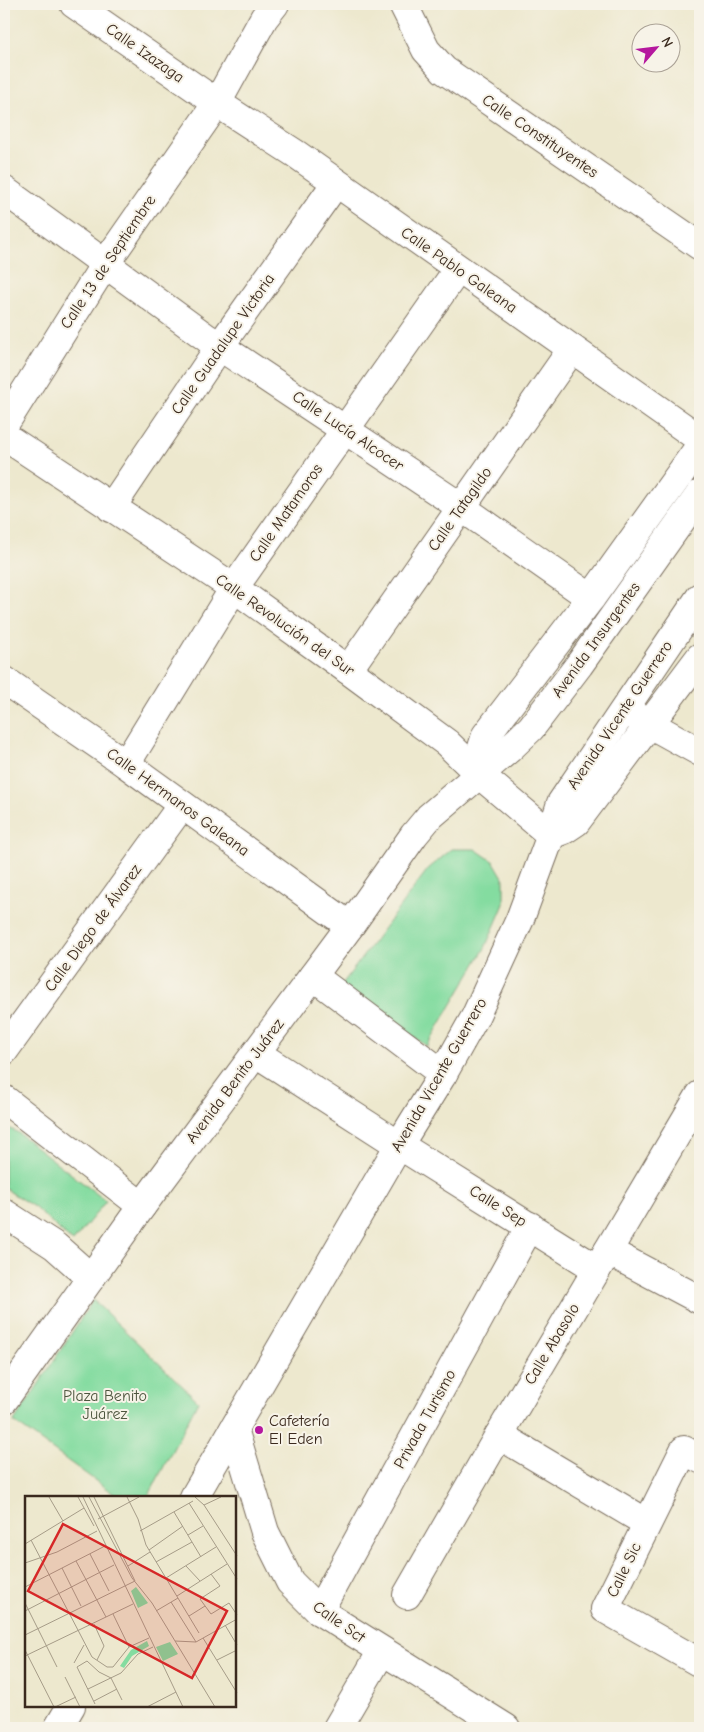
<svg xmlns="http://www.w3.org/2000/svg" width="704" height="1732" font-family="'Comic Neue',sans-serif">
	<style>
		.green { fill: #84dca0; stroke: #60835f }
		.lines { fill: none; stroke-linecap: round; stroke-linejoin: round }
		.minor-casing { stroke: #796c5c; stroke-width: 30 }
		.major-casing { stroke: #796c5c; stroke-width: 30 }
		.minor { stroke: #fff; stroke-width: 28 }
		.major { stroke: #fff; stroke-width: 28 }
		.poi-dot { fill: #b5179e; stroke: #f7f3e8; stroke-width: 2 }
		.labels { text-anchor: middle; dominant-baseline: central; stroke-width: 4; stroke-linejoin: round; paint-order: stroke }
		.street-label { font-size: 16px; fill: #3b2a1e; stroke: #f7f3e8 }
		.park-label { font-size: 16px; fill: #4d563e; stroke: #f7f3e8 }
		.poi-label { font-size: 16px; fill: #3b2a1e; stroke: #f7f3e8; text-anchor: start }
		.inset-road { fill: none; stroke: #a69c88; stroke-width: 1 }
		.view { fill: #d62828; fill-opacity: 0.15; stroke: #d62828; stroke-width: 2.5 }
		.inset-edge { fill: none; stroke: #3b2a1e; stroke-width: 2.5 }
	</style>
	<rect width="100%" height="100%" fill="#f7f3e8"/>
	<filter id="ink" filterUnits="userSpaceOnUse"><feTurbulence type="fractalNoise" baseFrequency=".02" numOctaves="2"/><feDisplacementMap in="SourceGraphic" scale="10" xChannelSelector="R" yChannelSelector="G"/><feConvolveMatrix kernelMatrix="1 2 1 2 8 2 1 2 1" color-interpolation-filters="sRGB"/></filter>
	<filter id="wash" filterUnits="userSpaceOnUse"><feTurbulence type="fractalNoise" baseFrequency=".0096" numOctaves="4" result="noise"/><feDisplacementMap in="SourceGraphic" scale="20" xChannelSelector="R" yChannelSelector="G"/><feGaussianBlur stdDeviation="1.12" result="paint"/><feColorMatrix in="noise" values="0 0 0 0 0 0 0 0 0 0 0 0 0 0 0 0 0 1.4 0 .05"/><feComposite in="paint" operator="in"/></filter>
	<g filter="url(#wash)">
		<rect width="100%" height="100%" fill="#ede8ce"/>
		<g class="green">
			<path d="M452,849H475L494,862L504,879V904L485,948L427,1046L340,987L428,869Z"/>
			<path d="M4,1126L17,1132L106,1201L73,1242L34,1207L4,1188Z"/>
			<path d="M93,1300L198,1401L148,1497H118L14,1422Z"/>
		</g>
	</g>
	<g filter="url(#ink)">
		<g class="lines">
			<defs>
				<g id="minor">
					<path d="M74,4L217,103L296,154L700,439"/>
					<path d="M403,4L426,50L444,70L700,246"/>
					<path d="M4,190L207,338L461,507L591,598"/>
					<path d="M4,425L105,264L217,103L264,18L275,4"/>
					<path d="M4,436L234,588L348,670L447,743L480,775L551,835L564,830L576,822L700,657"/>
					<path d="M111,508L220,346L336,183"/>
					<path d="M348,670L572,349"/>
					<path d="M4,680L126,764L350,926"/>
					<path d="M635,716L700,752"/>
					<path d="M126,764L234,588L458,269"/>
					<path d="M480,775V754L486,735L591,598L700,446"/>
					<path d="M313,976L443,1074"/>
					<path d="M4,1051L182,805"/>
					<path d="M256,1053L399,1145L597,1269"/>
					<path d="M4,1099L142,1206"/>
					<path d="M4,1213L55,1246L91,1278"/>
					<path d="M608,1251L700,1300"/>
					<path d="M234,1429L265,1532L290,1582L319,1611L506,1728"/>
					<path d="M499,1435L647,1523"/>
					<path d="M700,1459L684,1450L605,1609L700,1663"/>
					<path d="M407,1595L499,1435L700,1095"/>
					<path d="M319,1611L530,1226"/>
					<path d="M337,1728L382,1651"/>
				</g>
				<g id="major">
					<path d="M4,1400L142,1206L350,926L414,835L429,817L509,749L531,728L579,665L700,494"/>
					<path d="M194,1497L399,1145L443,1074L475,1017L520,919L551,835L561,803L700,597"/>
					<path d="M58,1728L71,1706"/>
				</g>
			</defs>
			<use href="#minor" class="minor-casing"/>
			<use href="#major" class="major-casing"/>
			<use href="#minor" class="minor"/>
			<use href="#major" class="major"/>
		</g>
	</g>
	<circle class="poi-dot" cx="259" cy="1430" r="5"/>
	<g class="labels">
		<g class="street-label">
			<text transform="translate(145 53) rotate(35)">Calle Izazaga</text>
			<text transform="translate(540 136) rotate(34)">Calle Constituyentes</text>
			<text transform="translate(108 262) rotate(-56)">Calle 13 de Septiembre</text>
			<text transform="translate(459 270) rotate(35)">Calle Pablo Galeana</text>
			<text transform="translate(223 344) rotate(-55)">Calle Guadalupe Victoria</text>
			<text transform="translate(348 431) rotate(34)">Calle Lucía Alcocer</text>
			<text transform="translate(460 509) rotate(-55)">Calle Tatagildo</text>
			<text transform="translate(286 513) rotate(-55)">Calle Matamoros</text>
			<text transform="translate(285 625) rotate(35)">Calle Revolución del Sur</text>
			<text transform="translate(596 640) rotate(-54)">Avenida Insurgentes</text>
			<text transform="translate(620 715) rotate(-56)">Avenida Vicente Guerrero</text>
			<text transform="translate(178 802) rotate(36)">Calle Hermanos Galeana</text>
			<text transform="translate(93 928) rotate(-54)">Calle Diego de Álvarez</text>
			<text transform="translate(439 1075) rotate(-60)">Avenida Vicente Guerrero</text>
			<text transform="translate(235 1081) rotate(-53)">Avenida Benito Juárez</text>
			<text transform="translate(498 1206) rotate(32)">Calle Sep</text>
			<text transform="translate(552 1344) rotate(-59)">Calle Abasolo</text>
			<text transform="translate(425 1419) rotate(-61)">Privada Turismo</text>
			<text transform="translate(624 1570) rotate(-64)">Calle Sic</text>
			<text transform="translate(339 1622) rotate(35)">Calle Sct</text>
		</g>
		<g class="park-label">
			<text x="105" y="1396">Plaza Benito<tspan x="105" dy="18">Juárez</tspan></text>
		</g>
		<g class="poi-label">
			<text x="269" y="1421">Cafetería<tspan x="269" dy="18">El Eden</tspan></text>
		</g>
	</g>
	<g transform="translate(25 1496)">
		<rect width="211" height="211" fill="#ede8ce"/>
		<path d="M111,91L123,107L113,112L106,95ZM122,145L124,150L107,160L99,172L95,170L106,154ZM145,146L153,158L138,165L131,151Z" fill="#84dca0"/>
		<path class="inset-road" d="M24,1L38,25M53,1L69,30M58,1L158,211M64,1L107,82L127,107L190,211M102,1L113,23L121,49L174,137M170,1L179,9L196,1M164,7L212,83M179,9L212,60M149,16L176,61M73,23L114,1M115,35L168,5M163,39L178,30M6,44L67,161L82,171H88L104,151L124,142M0,48L59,12M124,54L158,30M65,58L84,95M51,65L81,121M131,66L167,46M0,67L32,56L72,35M103,70L125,56M161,70L175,85M37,72L56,110M186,78L195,90L175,103L186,118L204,107L212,119M141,82L191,51M0,91L80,50M152,100L202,68M146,106L171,146M0,107L32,171M0,115L89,69M131,115L153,102M88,118L104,151M164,120L180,110M69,128L79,150L72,164M200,129L212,149M0,139L110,85L69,1M178,142L212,197M150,145L171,146L212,123M0,154L29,211M0,160L108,108M192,164L212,154M49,167L59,149M40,181L55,211M86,182L97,204M63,193L96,177L113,158L128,151M69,205L92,193M70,208L52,171L62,165L74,176L86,182M30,211L51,201M122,211L151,196"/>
		<path class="view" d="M38,28L202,115L167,182L3,95Z"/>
		<rect width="211" height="211" class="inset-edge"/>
	</g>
	<rect width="704" height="1732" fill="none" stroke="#f7f3e8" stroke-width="20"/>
	<g transform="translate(656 48) rotate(62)"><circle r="24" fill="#f7f3e8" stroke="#aca397"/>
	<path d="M0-4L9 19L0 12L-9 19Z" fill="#b5179e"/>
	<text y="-8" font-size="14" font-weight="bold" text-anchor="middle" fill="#3b2a1e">N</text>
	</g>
</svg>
